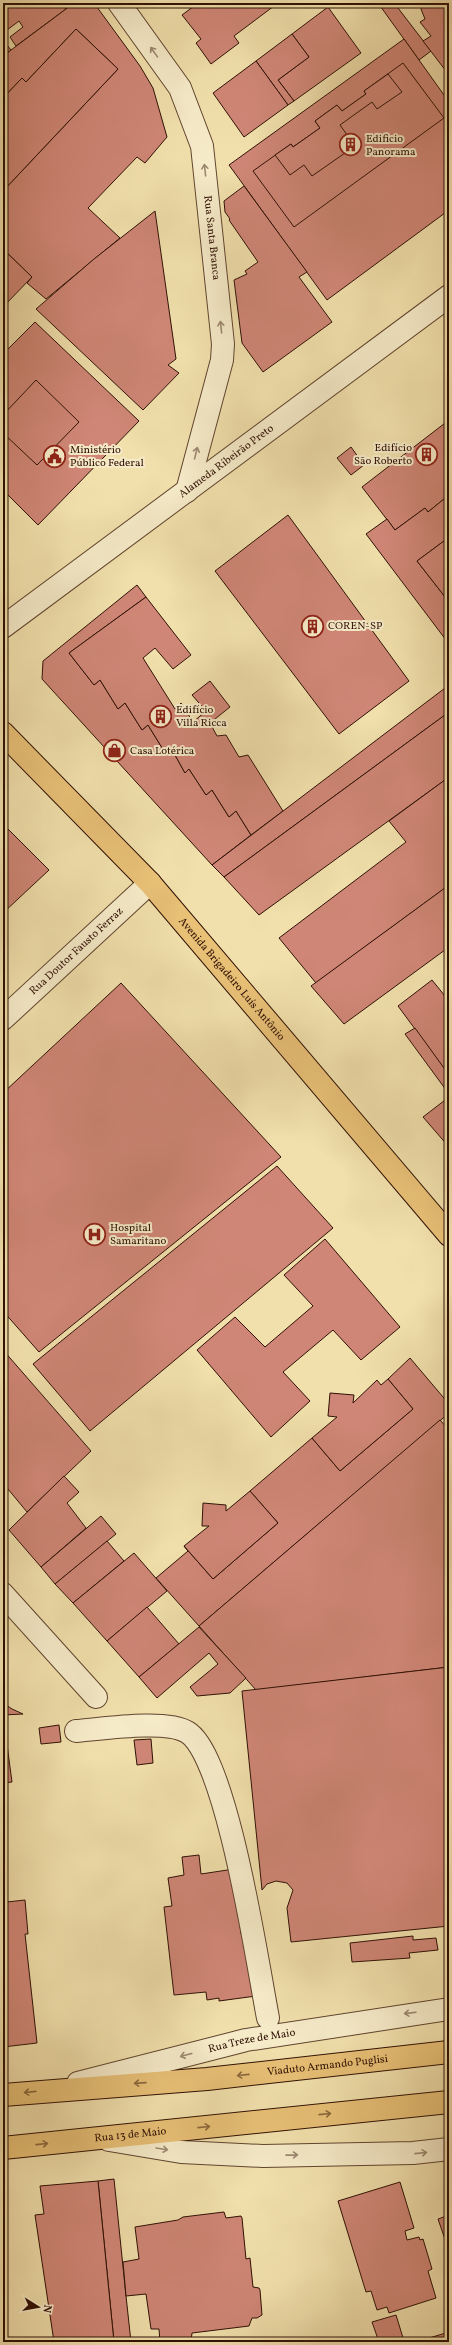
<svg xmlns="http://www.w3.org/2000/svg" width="452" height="2345" font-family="Vollkorn,serif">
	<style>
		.building { fill: #cf8676; stroke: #2f1004 }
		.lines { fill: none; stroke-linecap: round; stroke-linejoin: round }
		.minor-casing { stroke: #60442e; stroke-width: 24 }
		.major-casing { stroke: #2f1004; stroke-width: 24 }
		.minor { stroke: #f6ebc9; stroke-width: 22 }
		.major { stroke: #e8c076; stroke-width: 22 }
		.oneway { stroke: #9c8870 }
		.oneway2 { stroke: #8c683d }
		.labels { text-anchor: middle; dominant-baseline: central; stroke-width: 4; stroke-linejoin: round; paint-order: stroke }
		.poi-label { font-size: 11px; fill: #2f1004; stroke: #f6ebc9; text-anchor: start }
		.street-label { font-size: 11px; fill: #2f1004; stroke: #f6ebc9 }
	</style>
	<rect width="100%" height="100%" fill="#f1e0ac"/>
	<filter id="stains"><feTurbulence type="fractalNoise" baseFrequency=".005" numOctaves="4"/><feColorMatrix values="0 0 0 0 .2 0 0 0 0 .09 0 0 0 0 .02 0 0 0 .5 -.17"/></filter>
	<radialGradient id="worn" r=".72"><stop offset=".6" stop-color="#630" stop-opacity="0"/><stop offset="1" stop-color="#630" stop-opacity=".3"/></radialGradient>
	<g class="building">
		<path d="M3,3H61L66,9L16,46L10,37L23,27L19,21L3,33Z"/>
		<path d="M74,3H94L140,66L153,88L167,137L145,163L137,157L88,208L120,238L46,299L27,283L32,277L3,249V191L118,69L76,29L26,82L22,78L3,98V56Z"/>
		<path d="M198,3H278L234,36L239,43L211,64L196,43L201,39L182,15Z"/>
		<path d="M378,3H405L398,8L431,51L419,60Z"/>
		<path d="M423,3H449V75L423,41L431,36L420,22L425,19L421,9Z"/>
		<path d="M328,7L361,53L294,101L278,80L309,57L292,34Z"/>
		<path d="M76,29L118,69L3,191V98L22,78L26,82Z"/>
		<path d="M292,34L309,57L278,80L294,101L288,105L256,61Z"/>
		<path d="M404,39L449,102V210L327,300L229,165Z"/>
		<path d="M3,40L11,50L3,56Z"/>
		<path d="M256,61L288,105L244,137L213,93Z"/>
		<path d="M403,63L444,118L294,227L253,171L291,144L293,147L320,128L315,121L337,105L342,111L366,94L364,91Z"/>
		<path d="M388,74L402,92L377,109L372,102L340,125L355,146L312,176L304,165L290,175L275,155L291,144L293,147L320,128L315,121L337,105L342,111L366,94L364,91Z"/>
		<path d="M244,186L307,272L299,277L332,322L263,372L242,343L234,280L247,274L245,271L258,262L229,220L230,219L225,212L224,201Z"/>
		<path d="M155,211L176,359L168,365L179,373L143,410L36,309L94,259Z"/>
		<path d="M3,249L32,277L3,307Z"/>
		<path d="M35,322L139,421L38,525L3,490V354Z"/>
		<path d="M36,380L79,422L37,465L3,433V415Z"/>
		<path d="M449,420V506L444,499L428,512L425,508L395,530L362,487Z"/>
		<path d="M351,447L364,465L351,475L337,458Z"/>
		<path d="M444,499L449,506V532L445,534L448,538L417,561L449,602V644L366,534L387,519L395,530L425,508L428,512Z"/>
		<path d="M288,515L409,681L339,734L215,571Z"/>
		<path d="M449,532V602L417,561L448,538L445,534Z"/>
		<path d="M137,585L146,597L69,653L94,685L100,680L118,709L125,703L142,730L148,725L164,751L170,746L185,773L189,769L206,795L212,790L229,817L236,811L251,835L212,865L42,679L43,661Z"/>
		<path d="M146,597L191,655L173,669L155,648L143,658L175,709L181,703L193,722L206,711L192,695L210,681L230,707L210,723L217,736L226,735L239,757L248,755L283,811L251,835L236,811L229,817L212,790L206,795L189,769L185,773L170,746L164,751L148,725L142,730L125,703L118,709L100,680L94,685L69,653Z"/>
		<path d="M449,685V712L224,877L212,865Z"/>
		<path d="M449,712V777L259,915L224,877Z"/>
		<path d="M449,777V885L316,983L279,938L406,842L389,821Z"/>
		<path d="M3,824L49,870L3,913Z"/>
		<path d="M449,885V947L344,1024L311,986Z"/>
		<path d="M432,980L449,1001V1075L398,1006Z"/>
		<path d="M121,983L281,1157L39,1352L3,1311V1093Z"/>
		<path d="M415,1028L449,1075V1094L405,1034Z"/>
		<path d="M449,1097V1147L423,1117Z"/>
		<path d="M277,1166L333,1228L90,1431L33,1364Z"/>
		<path d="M325,1239L400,1327L361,1360L333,1330L283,1372L310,1401L271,1437L197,1350L235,1317L265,1347L313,1306L284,1275Z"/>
		<path d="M3,1350L91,1451L27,1512L3,1483Z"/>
		<path d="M410,1358L449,1404V1413L199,1626L156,1578L188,1551L184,1546L213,1579L278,1523L250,1491L312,1438L340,1471L413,1409L388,1379Z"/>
		<path d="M388,1379L413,1409L340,1471L312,1438L337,1417L328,1416L330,1393L354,1395L353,1403L377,1380L381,1385Z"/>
		<path d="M440,1420L449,1430V1667L256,1690L199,1626Z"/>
		<path d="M64,1476L79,1492L67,1503L86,1528L41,1567L9,1530Z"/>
		<path d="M250,1491L278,1523L213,1579L184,1546L209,1526H202L203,1503L226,1505V1511Z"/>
		<path d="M101,1516L116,1534L55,1584L41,1567Z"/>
		<path d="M107,1541L124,1561L73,1603L55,1584Z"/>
		<path d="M134,1553L167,1591L107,1641L73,1603Z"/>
		<path d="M147,1607L179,1644L139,1677L107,1641Z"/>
		<path d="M199,1627L246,1678L230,1693L197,1696L190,1687L218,1664L209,1653L157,1698L139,1677Z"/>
		<path d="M449,1667V1926L291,1942L287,1908L293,1890L287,1883L276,1881L267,1884L262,1890L242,1691Z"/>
		<path d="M3,1703L12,1709L23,1714L3,1715Z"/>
		<path d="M3,1715L12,1782L3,1783Z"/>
		<path d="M59,1725L61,1742L41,1744L39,1728Z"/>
		<path d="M151,1739L153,1763L137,1765L134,1740Z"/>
		<path d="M199,1855L201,1874L234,1869L241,1934L246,1933L256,1996L219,2001V1998L207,2000L206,1992L174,1995L164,1907L172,1906L168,1878L184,1875L182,1857Z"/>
		<path d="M6,1887L7,1902L25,1900L28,1934H25L37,2043L3,2047V1888Z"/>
		<path d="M413,1936V1940L436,1938L438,1950L409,1953L410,1958L352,1962L350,1943Z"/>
		<path d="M114,2179L126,2296L131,2342H114L98,2181Z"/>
		<path d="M98,2181L114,2342H54L35,2215L44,2214L40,2186Z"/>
		<path d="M400,2182L414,2228L405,2231L407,2240L419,2237L420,2240L423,2239L432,2269L428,2271L436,2298L389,2313L387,2307L377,2310L371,2291L366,2292L338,2201Z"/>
		<path d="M224,2212L226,2218L241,2216L242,2218L246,2259L250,2258L253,2287L259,2288L260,2290L262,2315L257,2318H252L249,2326L192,2333L191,2341L187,2342H160L159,2329H151L146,2294L126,2296L123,2262L139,2259L135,2227L178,2220L183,2217Z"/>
		<path d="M449,2215V2251L438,2219Z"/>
		<path d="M396,2315L404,2341L379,2342L372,2322Z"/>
		<path d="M449,2332V2342H416Z"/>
	</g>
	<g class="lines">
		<defs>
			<g id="minor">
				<path id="s1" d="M119,3L180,88L202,146L223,344L222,360L187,491"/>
				<path id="s2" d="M3,627L449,296"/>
				<path id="s3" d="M3,1019L150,883"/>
				<path d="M3,1594L96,1697"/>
				<path d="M76,1731C102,1729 166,1719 187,1732C227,1755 258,1967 268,2018"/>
				<path id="s4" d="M78,2083L246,2040L449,2009"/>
				<path d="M109,2140L181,2152L263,2156L413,2153L449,2149"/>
			</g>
			<g id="major">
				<path id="s5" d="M3,733L150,883L449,1235"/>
				<path id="s6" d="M3,2095L207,2079L449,2052"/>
				<path id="s7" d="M3,2148L449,2102"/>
			</g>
		</defs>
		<use href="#minor" class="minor-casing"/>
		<use href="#major" class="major-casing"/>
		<use href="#minor" class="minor"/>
		<use href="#major" class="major"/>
	</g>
	<defs><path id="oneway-shaft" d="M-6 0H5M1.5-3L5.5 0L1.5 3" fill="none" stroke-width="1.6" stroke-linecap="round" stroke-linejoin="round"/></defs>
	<g class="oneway">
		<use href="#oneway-shaft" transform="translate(154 52) rotate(-126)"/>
		<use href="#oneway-shaft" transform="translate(205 170) rotate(-96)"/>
		<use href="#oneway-shaft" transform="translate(221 327) rotate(-96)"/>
		<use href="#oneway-shaft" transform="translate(196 453) rotate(-76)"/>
		<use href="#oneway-shaft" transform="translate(410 2013) rotate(173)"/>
		<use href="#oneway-shaft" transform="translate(186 2055) rotate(165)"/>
		<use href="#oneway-shaft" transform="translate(162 2149) rotate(9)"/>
		<use href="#oneway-shaft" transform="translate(421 2153) rotate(-6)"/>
		<use href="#oneway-shaft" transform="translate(292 2155) rotate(-1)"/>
	</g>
	<g class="oneway2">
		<use href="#oneway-shaft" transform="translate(243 2075) rotate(174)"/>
		<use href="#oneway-shaft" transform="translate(140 2083) rotate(176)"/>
		<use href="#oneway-shaft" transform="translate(30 2092) rotate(174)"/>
		<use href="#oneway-shaft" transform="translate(325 2114) rotate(-6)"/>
		<use href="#oneway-shaft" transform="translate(204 2127) rotate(-6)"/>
		<use href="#oneway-shaft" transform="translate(42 2144) rotate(-6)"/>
	</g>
	<defs>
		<symbol id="building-ring" viewBox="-11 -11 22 22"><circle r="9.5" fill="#f6ebc9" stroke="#8f2418" stroke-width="1.5"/><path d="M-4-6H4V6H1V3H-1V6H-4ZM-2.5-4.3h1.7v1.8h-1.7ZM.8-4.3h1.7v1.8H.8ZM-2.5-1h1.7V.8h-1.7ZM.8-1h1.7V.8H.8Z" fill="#8f2418"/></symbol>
		<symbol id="civic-ring" viewBox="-11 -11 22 22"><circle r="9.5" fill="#f6ebc9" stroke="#8f2418" stroke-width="1.5"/><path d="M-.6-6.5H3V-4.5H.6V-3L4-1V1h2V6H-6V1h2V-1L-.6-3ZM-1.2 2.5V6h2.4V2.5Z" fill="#8f2418"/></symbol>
		<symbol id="shop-ring" viewBox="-11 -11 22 22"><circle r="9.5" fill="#f6ebc9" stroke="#8f2418" stroke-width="1.5"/><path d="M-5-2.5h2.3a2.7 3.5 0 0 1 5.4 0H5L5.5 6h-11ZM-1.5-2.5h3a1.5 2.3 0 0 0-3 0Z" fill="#8f2418"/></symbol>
		<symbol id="hospital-ring" viewBox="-11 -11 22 22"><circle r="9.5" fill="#f6ebc9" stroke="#8f2418" stroke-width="1.5"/><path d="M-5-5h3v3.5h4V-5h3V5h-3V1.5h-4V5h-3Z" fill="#8f2418"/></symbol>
	</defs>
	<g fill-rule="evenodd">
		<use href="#building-ring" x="338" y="132" width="25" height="25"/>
		<use href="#building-ring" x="414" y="442" width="25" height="25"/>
		<use href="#civic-ring" x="42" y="444" width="25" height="25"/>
		<use href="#building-ring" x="300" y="614" width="25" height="25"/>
		<use href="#building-ring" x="148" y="704" width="25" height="25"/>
		<use href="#shop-ring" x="102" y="738" width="25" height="25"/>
		<use href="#hospital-ring" x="82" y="1222" width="25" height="25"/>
	</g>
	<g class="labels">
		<g class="poi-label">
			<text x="366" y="139">Edificio<tspan x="366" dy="13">Panorama</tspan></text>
			<text x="412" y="448" text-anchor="end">Edifício<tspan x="412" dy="13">São Roberto</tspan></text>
			<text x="70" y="450">Ministério<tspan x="70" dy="13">Público Federal</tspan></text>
			<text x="328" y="626">COREN-SP</text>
			<text x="176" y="710">Edifício<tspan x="176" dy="13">Villa Ricca</tspan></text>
			<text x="130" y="751">Casa Lotérica</text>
			<text x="110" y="1228">Hospital<tspan x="110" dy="13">Samaritano</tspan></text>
		</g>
		<g class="street-label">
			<text stroke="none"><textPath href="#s1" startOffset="259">Rua Santa Branca</textPath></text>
			<text stroke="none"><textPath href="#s2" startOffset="278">Alameda Ribeirão Preto</textPath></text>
			<text stroke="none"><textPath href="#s3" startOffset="100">Rua Doutor Fausto Ferraz</textPath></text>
			<text stroke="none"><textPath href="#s5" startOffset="336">Avenida Brigadeiro Luís Antônio</textPath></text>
			<text stroke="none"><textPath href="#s4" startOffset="179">Rua Treze de Maio</textPath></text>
			<text stroke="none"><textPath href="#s6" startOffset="326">Viaduto Armando Puglisi</textPath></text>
			<text stroke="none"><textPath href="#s7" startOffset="128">Rua 13 de Maio</textPath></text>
		</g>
	</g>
	<rect width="452" height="2345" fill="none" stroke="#f1e0ac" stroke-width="16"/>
	<rect x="4" y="4" width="444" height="2337" fill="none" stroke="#2f1004" stroke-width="2"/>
	<rect x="8" y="8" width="436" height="2329" fill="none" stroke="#2f1004"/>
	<g transform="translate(38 2307) rotate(101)" stroke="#f6ebc9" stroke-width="3" paint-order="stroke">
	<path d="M0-3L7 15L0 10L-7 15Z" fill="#2f1004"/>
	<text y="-6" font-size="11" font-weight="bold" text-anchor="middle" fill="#2f1004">N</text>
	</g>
	<rect width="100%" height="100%" filter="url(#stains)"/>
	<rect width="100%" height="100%" fill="url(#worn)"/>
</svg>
